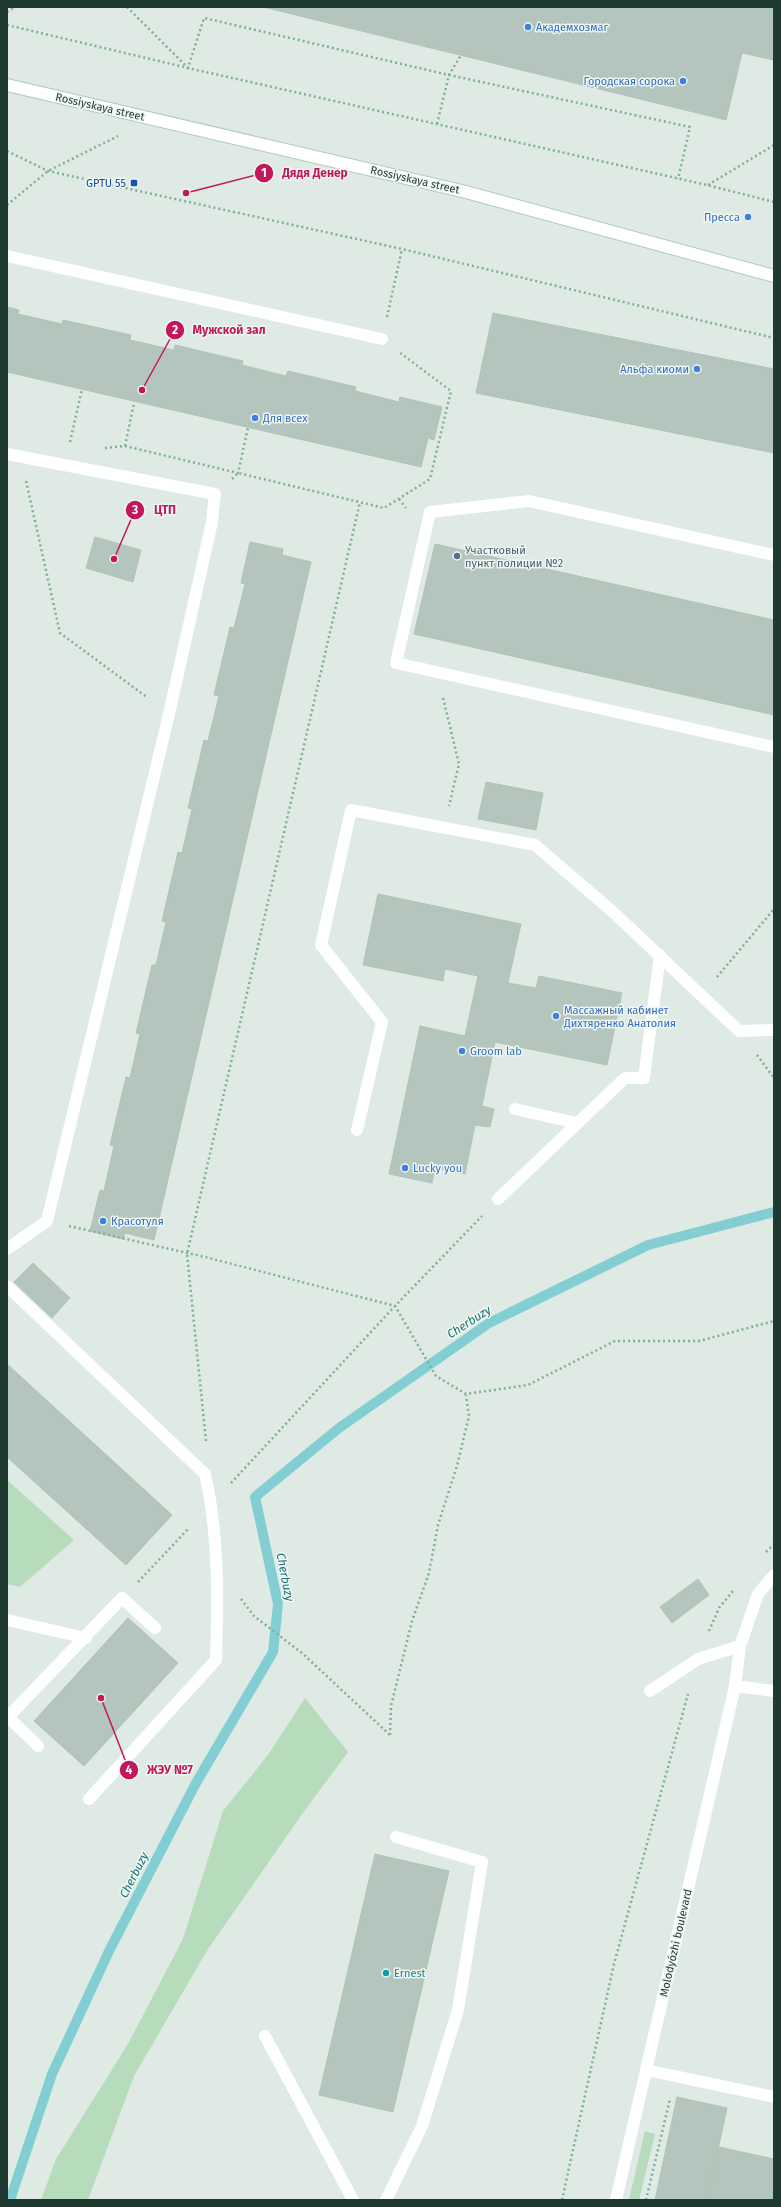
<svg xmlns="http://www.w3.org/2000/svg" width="781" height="2207" font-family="'Fira Sans',sans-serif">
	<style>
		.green { fill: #b6dcbc }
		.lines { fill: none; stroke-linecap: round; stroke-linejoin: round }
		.stream { stroke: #83ced2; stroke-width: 10 }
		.building { fill: #b3c5bc; stroke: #b0c4ba }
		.secondary-casing { stroke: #b1cabe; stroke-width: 14 }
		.path { stroke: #7daf9a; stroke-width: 2.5; stroke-dasharray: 2 3; stroke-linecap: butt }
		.lane { stroke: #fff; stroke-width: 12 }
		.street { stroke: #fff; stroke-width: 12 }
		.secondary { stroke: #fff; stroke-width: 12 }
		.shop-dot { fill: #3f7fe0; stroke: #eef7f2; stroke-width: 1.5 }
		.transit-dot { fill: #1a4fb4; stroke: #eef7f2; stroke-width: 1.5 }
		.service-dot { fill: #5c6f8a; stroke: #eef7f2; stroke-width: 1.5 }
		.culture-dot { fill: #0f9aa8; stroke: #eef7f2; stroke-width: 1.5 }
		.labels { text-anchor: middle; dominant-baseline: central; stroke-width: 3; stroke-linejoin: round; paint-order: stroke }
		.shop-label { font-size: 11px; fill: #366cbe; stroke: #eef7f2; text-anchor: start }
		.street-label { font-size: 11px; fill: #1f3a30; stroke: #eef7f2 }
		.transit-label { font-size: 11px; fill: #164399; stroke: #eef7f2; text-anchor: end }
		.service-label { font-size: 11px; fill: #4e5e75; stroke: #eef7f2; text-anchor: start }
		.culture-label { font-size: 11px; fill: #0d838f; stroke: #eef7f2; text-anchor: start }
		.water-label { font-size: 12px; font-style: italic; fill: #187277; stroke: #eef7f2 }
		.leader { fill: none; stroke: #c2185b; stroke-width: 1.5 }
		.callout-dot { fill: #c2185b; stroke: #eef7f2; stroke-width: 1.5 }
		.mark-label { font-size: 12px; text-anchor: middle; font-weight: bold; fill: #fff }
		.callout-label { font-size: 12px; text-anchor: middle; font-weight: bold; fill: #c2185b; stroke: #eef7f2; stroke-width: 3; stroke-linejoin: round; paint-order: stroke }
	</style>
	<rect width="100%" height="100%" fill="#deeae3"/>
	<g class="green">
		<path d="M7,1480L74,1540L20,1587L7,1584Z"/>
		<path d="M305,1698L348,1752L305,1810L208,1949L134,2076L88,2200H41L56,2159L128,2044L183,1939L223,1811L268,1755Z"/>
		<path d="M645,2131L655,2134L639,2200H629Z"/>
	</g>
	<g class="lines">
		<path class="stream" d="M10,2200L52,2074L110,1949L196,1783L273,1652L278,1604L255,1497L339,1428L489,1323L648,1245L774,1212"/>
	</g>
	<g class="building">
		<path d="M263,7H774V60L742,53L726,120Z"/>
		<path d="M7,307L19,310L18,314L62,324L63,320L131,335L130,340L174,350L175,345L243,361L242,365L286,376L288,371L356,387L355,391L399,402L400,397L442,407L434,440L428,438L421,467L7,372Z"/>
		<path d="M493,313L774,369V453L476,393Z"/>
		<path d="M95,537L141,550L133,582L86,568Z"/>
		<path d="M250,542L283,549L282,555L311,562L154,1240L125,1233L123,1239L90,1231L100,1190L104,1191L114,1146L110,1145L126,1077L130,1078L140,1034L136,1033L152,965H156L166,922L162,921L178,852L182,853L192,809L188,808L204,740L208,741L219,696L214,695L230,627L234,628L245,584L241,583Z"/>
		<path d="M435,544L774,620V715L414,634Z"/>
		<path d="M486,782L543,793L536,830L478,819Z"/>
		<path d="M378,894L521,924L508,983L536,988L539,976L622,993L607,1065L495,1042L482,1106L494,1109L490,1127L475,1125L465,1174L435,1168L432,1183L389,1174L416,1045L420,1026L465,1036L478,976L445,969L443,981L363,965Z"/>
		<path d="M33,1263L70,1298L52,1318L14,1282Z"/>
		<path d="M7,1364L172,1515L126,1565L7,1457Z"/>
		<path d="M698,1579L709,1595L672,1623L660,1607Z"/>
		<path d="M128,1618L178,1663L84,1766L34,1721Z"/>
		<path d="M375,1854L449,1871L393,2112L319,2095Z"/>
		<path d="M677,2097L727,2108L707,2200H655Z"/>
		<path d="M719,2147L774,2159V2200H707Z"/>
	</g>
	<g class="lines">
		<defs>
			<path id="secondary" d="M7,85L466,192L774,276"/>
		</defs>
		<use href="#secondary" class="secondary-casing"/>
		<g class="path">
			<path d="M127,7L188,68L204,18L449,75L690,127L678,179"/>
			<path d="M7,12L15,7"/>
			<path d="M7,25L188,68L707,185L774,202"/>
			<path d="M437,124L449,75L461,55"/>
			<path d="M7,151L48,171L402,249L774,338"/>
			<path d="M708,185L774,145"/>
			<path d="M7,205L48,171L118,136"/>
			<path d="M387,317L402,249"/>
			<path d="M70,442L82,389"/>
			<path d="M125,446L134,403"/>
			<path d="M105,448L125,446L238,473L248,428"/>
			<path d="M232,479L238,473L384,508L430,479L451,391L399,352"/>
			<path d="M26,481L60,633L148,698"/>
			<path d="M399,499L406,508"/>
			<path d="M443,698L459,764L449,806"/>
			<path d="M717,977L774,909"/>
			<path d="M757,1055L774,1078"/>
			<path d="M69,1226L205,1257L395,1306L436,1376L466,1394L528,1385L615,1341H699L774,1321"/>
			<path d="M206,1441L187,1254L360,502"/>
			<path d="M231,1483L395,1306L482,1216"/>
			<path d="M766,1552L774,1544"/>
			<path d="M138,1582L189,1528"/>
			<path d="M241,1599L254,1616L302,1653L390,1735"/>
			<path d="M709,1631L719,1608L733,1591"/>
			<path d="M390,1735L391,1706L412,1621L429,1573L438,1525L457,1466L469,1416L466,1395"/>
			<path d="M562,2200L614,1964L688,1694"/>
			<path d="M646,2200L670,2099"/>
		</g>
		<g class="lane">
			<path d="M7,256L382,339"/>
			<path d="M7,454L215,494L212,522L169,714L47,1221L7,1249"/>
			<path d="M774,555L529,501L430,512L396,663L774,747"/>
			<path d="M515,1109L577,1123"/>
			<path d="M357,1130L382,1022L321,945L351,810L535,845L613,912L739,1031L774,1030"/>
			<path d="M498,1199L625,1078H644L660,955"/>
			<path d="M7,1286L205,1474C219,1536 218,1597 216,1660L89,1799"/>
			<path d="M774,1575L758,1594L740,1646L735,1686L774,1691"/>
			<path d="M7,1620L86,1638"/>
			<path d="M650,1691L698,1659L740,1646"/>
			<path d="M38,1746L8,1717L122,1598L155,1628"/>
			<path d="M265,2036L353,2200"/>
			<path d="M646,2070L774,2097"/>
			<path d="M386,2200L422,2126L458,2010L482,1862L396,1837"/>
		</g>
		<path class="street" d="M616,2200L735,1686"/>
		<use href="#secondary" class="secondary"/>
	</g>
	<g class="shop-dot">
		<circle cx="528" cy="27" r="4"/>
		<circle cx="683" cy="81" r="4"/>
		<circle cx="748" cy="217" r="4"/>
		<circle cx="697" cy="369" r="4"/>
		<circle cx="255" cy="418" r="4"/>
		<circle cx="556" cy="1016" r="4"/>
		<circle cx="462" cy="1051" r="4"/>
		<circle cx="405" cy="1168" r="4"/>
		<circle cx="103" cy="1221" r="4"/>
	</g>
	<rect class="transit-dot" x="130" y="179" width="8" height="8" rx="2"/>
	<circle class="service-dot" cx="457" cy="556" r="4"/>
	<circle class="culture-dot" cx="386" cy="1973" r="4"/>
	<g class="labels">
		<g class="shop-label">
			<text x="536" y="27">Академхозмаг</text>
			<text x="675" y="81" text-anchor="end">Городская сорока</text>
			<text x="740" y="217" text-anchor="end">Пресса</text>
			<text x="689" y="369" text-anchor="end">Альфа киоми</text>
			<text x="263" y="418">Для всех</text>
			<text x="564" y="1010">Массажный кабинет<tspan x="564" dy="13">Дихтяренко Анатолия</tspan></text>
			<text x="470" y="1051">Groom lab</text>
			<text x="413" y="1168">Lucky you</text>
			<text x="111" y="1221">Красотуля</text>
		</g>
		<g class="street-label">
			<text transform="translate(100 107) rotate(13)">Rossiyskaya street</text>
			<text transform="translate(415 180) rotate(13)">Rossiyskaya street</text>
			<text transform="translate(676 1943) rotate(-77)">Molodyózhi boulevard</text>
		</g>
		<g class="transit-label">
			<text x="126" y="183">GPTU 55</text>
		</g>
		<g class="service-label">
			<text x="465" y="550">Участковый<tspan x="465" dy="13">пункт полиции №2</tspan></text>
		</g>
		<g class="culture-label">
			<text x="394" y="1973">Ernest</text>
		</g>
		<g class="water-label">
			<text transform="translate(469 1322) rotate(-33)">Cherbuzy</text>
			<text transform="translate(285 1577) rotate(79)">Cherbuzy</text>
			<text transform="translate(134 1875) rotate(-63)">Cherbuzy</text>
		</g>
	</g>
	<path class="leader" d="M186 193L264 173M142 390L175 330M114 559L135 510M101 1698L129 1770"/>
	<g class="callout-dot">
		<circle cx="186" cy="193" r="4"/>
		<circle cx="142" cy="390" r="4"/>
		<circle cx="114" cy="559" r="4"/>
		<circle cx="101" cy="1698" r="4"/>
		<circle cx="264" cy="173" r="10"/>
		<circle cx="175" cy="330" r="10"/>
		<circle cx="135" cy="510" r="10"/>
		<circle cx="129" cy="1770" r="10"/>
	</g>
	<g class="mark-label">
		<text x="264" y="177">1</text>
		<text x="175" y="334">2</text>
		<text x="135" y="514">3</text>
		<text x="129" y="1774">4</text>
	</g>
	<g class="callout-label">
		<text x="315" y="177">Дядя Денер</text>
		<text x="229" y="334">Мужской зал</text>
		<text x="165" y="514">ЦТП</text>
		<text x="170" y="1774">ЖЭУ №7</text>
	</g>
	<rect width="781" height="2207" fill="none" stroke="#1f3a30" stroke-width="16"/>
</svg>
